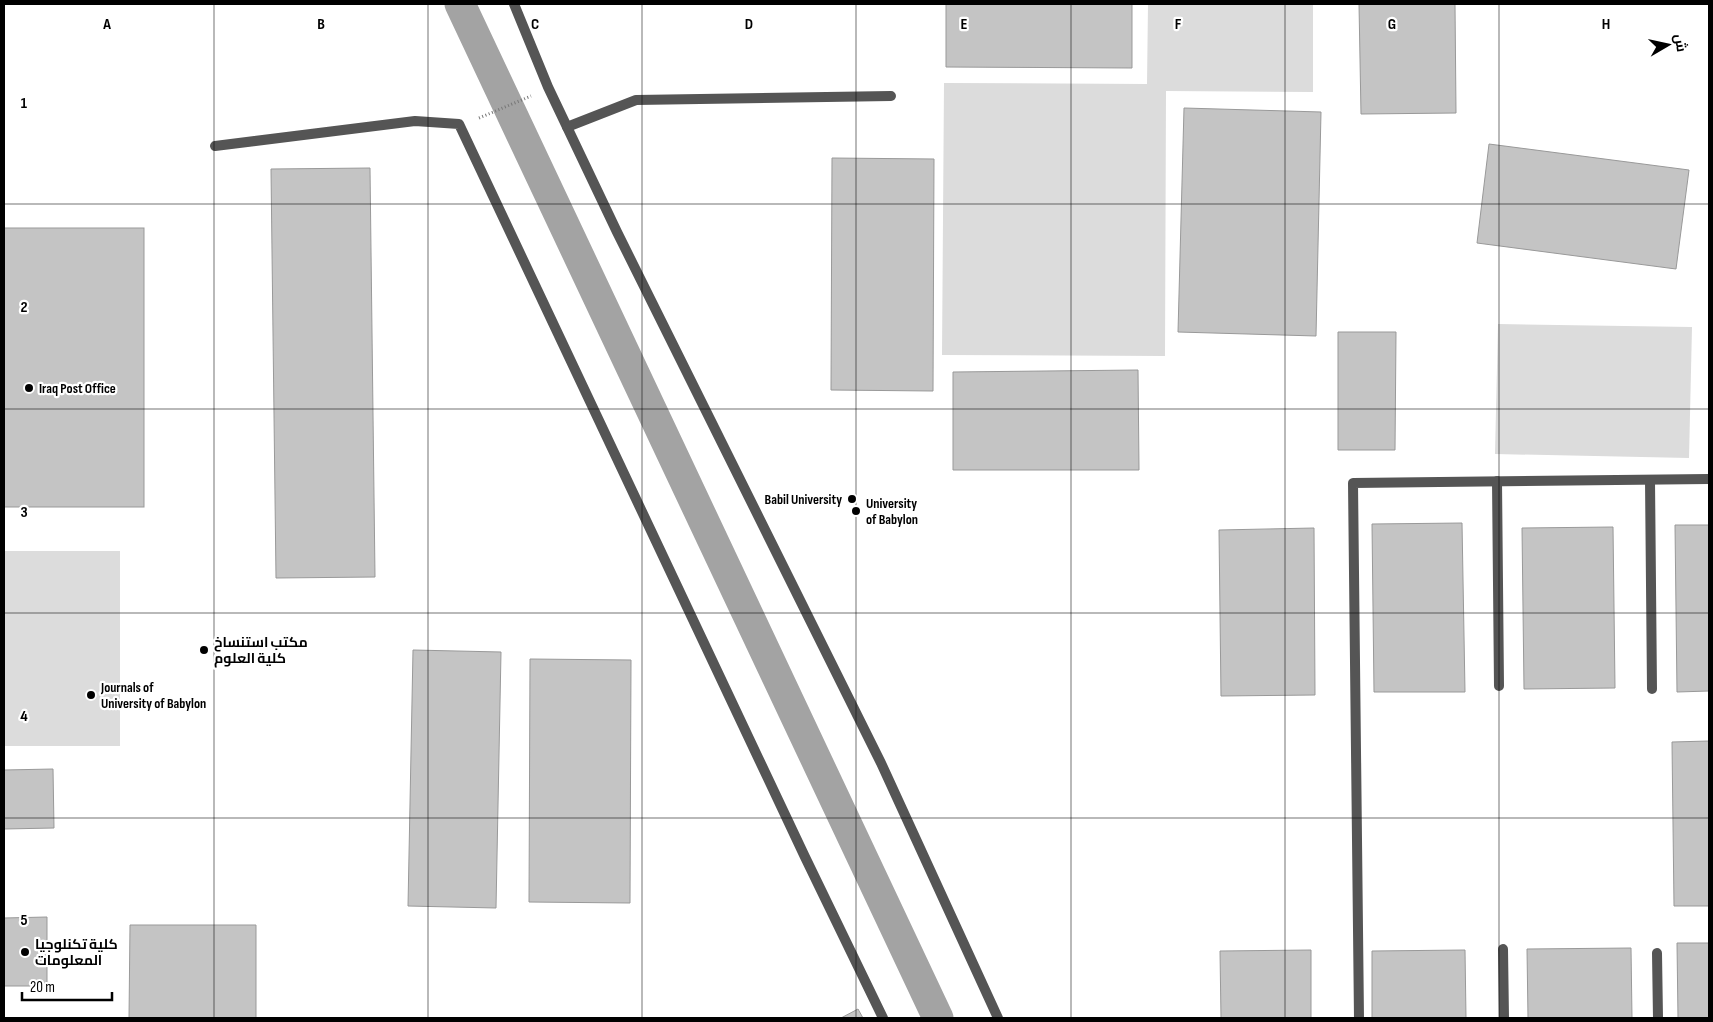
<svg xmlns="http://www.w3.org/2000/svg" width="1713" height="1022" font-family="'Sofia Sans Condensed',Cairo,sans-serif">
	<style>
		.green { fill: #dcdcdc }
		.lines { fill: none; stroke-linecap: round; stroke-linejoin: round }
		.canal { stroke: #a3a3a3; stroke-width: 31 }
		.building { fill: #c4c4c4; stroke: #999 }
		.path { stroke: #777; stroke-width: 3; stroke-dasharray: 1 2.5; stroke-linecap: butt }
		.lane { stroke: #555; stroke-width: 10 }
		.street { stroke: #555; stroke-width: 10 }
		.grid { fill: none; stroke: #000; stroke-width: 1; stroke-opacity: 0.55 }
		.poi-dot { fill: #000; stroke: #fff; stroke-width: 2 }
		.labels { text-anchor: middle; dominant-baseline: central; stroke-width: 4.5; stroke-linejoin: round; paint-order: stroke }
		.poi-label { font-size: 14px; font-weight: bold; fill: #000; stroke: #fff; text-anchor: start }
		.grid-label { font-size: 16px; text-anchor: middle; font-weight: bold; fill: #000; stroke: #fff; stroke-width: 4.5; stroke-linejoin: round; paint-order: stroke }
	</style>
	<rect width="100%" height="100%" fill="#fff"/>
	<g class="green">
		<path d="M1148,4H1313V92L1166,91L1165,356L942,355L944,83L1147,84Z"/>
		<path d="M1498,324L1692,327L1689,458L1495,454Z"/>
		<rect x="4" y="551" width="116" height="195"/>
	</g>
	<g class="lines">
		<path class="canal" d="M460,4L938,1018"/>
	</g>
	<g class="building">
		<path d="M946,4H1132V68L946,67Z"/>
		<path d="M1359,4H1455L1456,113L1361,114Z"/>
		<path d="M1184,108L1321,112L1316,336L1178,332Z"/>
		<path d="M1489,144L1689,170L1676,269L1477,243Z"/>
		<path d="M832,158L934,159L933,391L831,390Z"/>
		<path d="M370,168L375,577L276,578L271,169Z"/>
		<rect x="4" y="228" width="140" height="279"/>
		<path d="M1338,332H1396L1395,450H1338Z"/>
		<path d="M1138,370L1139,470H953V372Z"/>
		<path d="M1462,523L1465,692H1374L1372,524Z"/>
		<path d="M1675,525H1709V691L1677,692Z"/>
		<path d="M1613,527L1615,688L1524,689L1522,528Z"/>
		<path d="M1314,528L1315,695L1221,696L1219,530Z"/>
		<path d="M413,650L501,652L496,908L408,906Z"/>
		<path d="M530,659L631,660L630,903L529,902Z"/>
		<path d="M1709,741V906H1674L1672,742Z"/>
		<path d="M53,769L54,828L4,829V770Z"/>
		<path d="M47,917V986H4V918Z"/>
		<path d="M130,925H256V1018H129Z"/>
		<path d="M1677,943H1709V1018H1678Z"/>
		<path d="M1631,948L1632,1018H1528L1527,949Z"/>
		<path d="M1311,950V1018H1221L1220,951Z"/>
		<path d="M1465,950L1466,1018H1372V951Z"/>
		<path d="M858,1009L863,1018H841Z"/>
	</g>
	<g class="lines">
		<path class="path" d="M479,118L531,96"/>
		<g class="lane">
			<path d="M514,4L548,87L617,232L881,763L998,1018"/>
			<path d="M567,127L636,100L891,96"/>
			<path d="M215,146L415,121L459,124L805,857L883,1018"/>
		</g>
		<g class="street">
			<path d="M1650,480L1652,689"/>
			<path d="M1497,481L1499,686"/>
			<path d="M1503,949L1504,1018"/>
			<path d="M1657,953L1658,1018"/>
			<path d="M1359,1018L1353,483L1709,479"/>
		</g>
	</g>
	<path class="grid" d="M214,4V1018M428,4V1018M642,4V1018M856,4V1018M1071,4V1018M1285,4V1018M1499,4V1018M4,204H1709M4,409H1709M4,613H1709M4,818H1709"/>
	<g class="poi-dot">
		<circle cx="29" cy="388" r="5"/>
		<circle cx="852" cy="499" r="5"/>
		<circle cx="856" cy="511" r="5"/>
		<circle cx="204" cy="650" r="5"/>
		<circle cx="91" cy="695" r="5"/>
		<circle cx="25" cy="952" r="5"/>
	</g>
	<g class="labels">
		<g class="poi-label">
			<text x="39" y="388">Iraq Post Office</text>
			<text x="842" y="499" text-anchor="end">Babil University</text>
			<text x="866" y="503">University<tspan x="866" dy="16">of Babylon</tspan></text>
			<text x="214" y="642">مكتب استنساخ<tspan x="214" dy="16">كلية العلوم</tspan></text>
			<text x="101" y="687">Journals of<tspan x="101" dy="16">University of Babylon</tspan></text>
			<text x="35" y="944">كلية تكنلوجيا<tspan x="35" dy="16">المعلومات</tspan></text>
		</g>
	</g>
	<g class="grid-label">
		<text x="107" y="29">A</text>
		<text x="321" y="29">B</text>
		<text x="535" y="29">C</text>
		<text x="749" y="29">D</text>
		<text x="964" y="29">E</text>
		<text x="1178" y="29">F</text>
		<text x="1392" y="29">G</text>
		<text x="1606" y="29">H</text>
		<text x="24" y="108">1</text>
		<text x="24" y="312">2</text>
		<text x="24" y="517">3</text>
		<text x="24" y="721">4</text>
		<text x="24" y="925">5</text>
	</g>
	<rect width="1713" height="1022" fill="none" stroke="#000000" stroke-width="10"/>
	<g transform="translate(1668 45) rotate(81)" stroke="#ffffff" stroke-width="4" paint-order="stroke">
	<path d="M0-4L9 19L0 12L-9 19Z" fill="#000000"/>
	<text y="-8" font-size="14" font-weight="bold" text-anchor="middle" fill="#000000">ش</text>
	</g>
	<path d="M22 992v8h90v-8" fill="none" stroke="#000000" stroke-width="2.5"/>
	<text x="30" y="992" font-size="15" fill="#000000" stroke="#ffffff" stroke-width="4" paint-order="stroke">20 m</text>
</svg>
